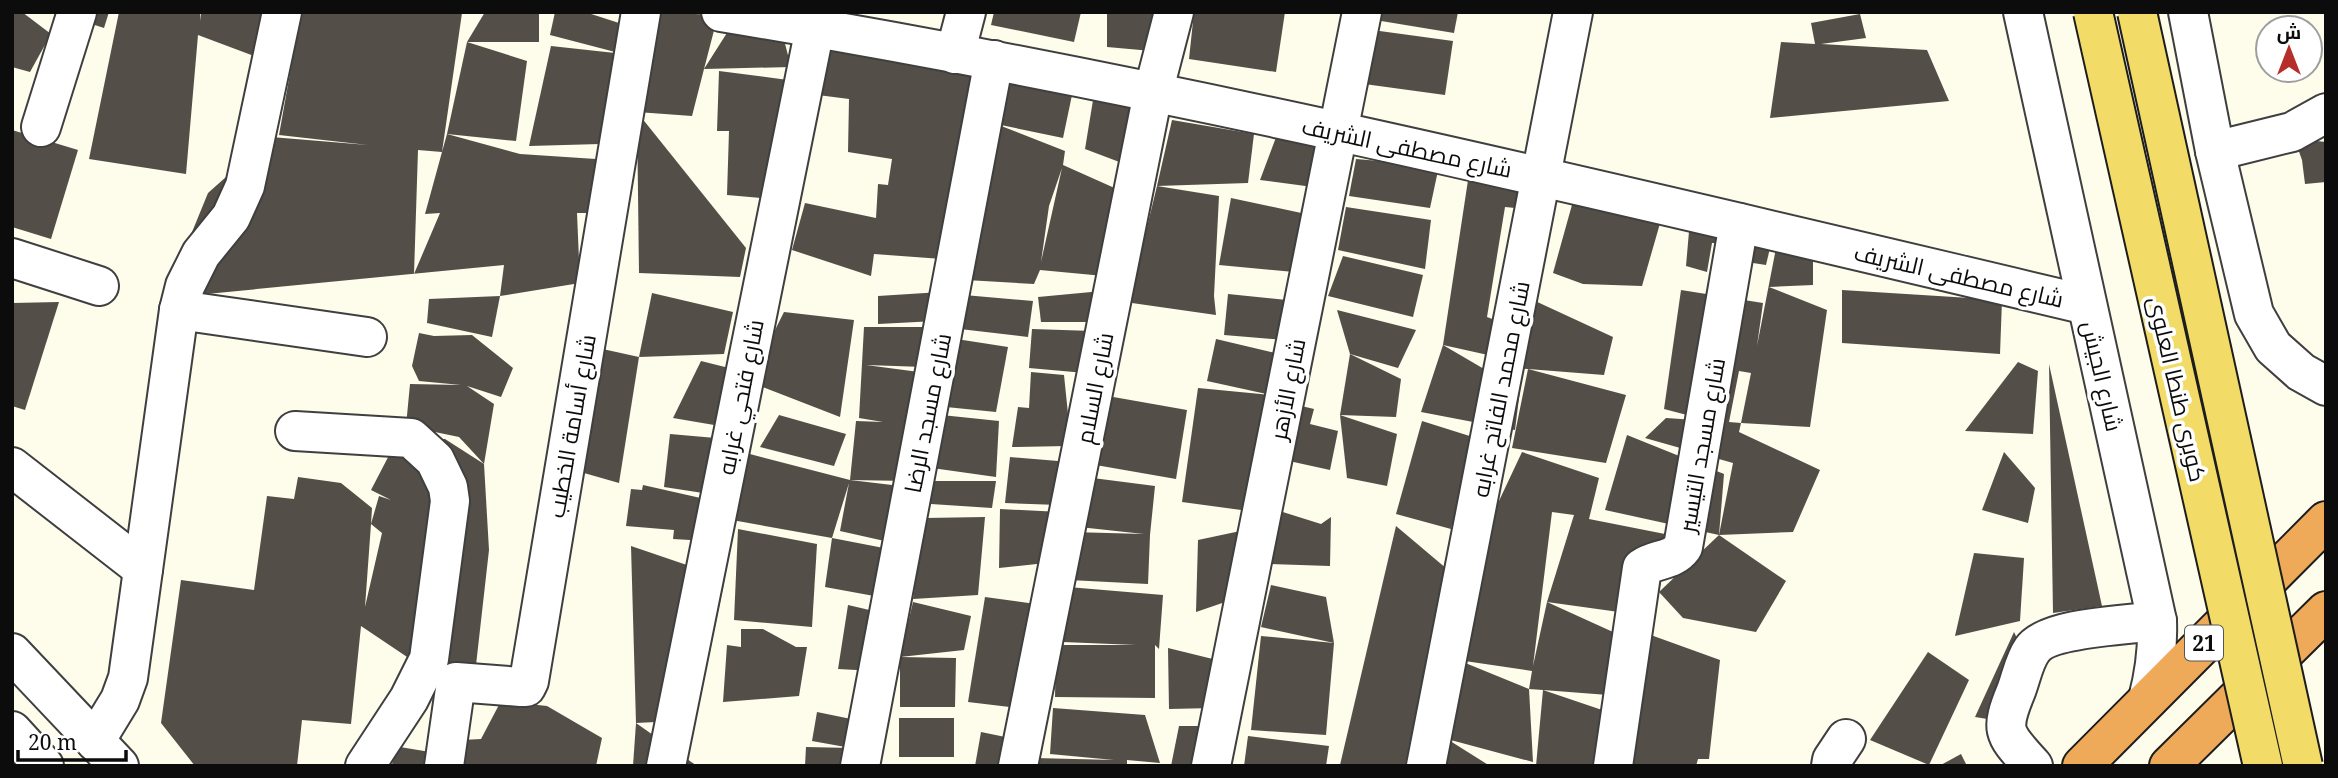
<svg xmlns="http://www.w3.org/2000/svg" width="2338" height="778" font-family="'Noto Serif',Cairo,serif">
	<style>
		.building { fill: #544e48; fill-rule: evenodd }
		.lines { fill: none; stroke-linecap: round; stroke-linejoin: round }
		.minor-casing { stroke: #3f3f3f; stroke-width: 42 }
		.highway-casing { stroke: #1d1d1d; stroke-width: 42 }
		.minor { stroke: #fff; stroke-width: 38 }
		.highway { stroke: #eea959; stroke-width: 38 }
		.major-bridge-casing { stroke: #1d1d1d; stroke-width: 42; stroke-linecap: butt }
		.major-bridge { stroke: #f2db67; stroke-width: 38 }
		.labels { text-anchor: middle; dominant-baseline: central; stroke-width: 7; stroke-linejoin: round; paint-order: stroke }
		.shield { fill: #fff; stroke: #555; stroke-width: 2 }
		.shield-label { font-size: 21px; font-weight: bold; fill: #0c0c0c }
		.street-label { font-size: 23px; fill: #0c0c0c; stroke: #fff }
	</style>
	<rect width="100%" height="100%" fill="#fefceb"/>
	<g class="building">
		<path d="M12,12H22L51,34L30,72L12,67Z"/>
		<path d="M55,12H109L104,28Z"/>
		<path d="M119,12H200V21L201,12H273L283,67L198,35L186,174L89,159Z"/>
		<path d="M301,12L462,13L442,152L447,134L520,154L596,159L591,213H577L580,283L500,296L504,265L165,298L208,193L271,137L368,145L279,135ZM418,150L442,152L425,214L440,213L414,274Z"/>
		<path d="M485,12H539V42H467Z"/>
		<path d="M555,12H585L619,23V53L550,35Z"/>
		<path d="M650,12L718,15L704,69L732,25L782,32L791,67L704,69L692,116L637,112Z"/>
		<path d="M994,12H1081L1074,42L991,25Z"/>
		<path d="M1107,12H1162L1152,51L1107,47Z"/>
		<path d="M1194,12H1285L1276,72L1189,59Z"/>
		<path d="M1370,12H1458L1454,33L1369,19Z"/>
		<path d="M1860,14L1866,38L1821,44L1927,50L1949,101L1770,118L1781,42L1815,44L1811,23Z"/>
		<path d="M1365,29L1453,41L1445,95L1357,83Z"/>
		<path d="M818,37L978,68L942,259L874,254L871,276L792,250L805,203L876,218L878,184L888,185L892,159L848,152L849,99L810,94Z"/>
		<path d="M467,42L527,61L516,141L447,134Z"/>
		<path d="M551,46L615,53L600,144L529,146Z"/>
		<path d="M719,71L788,80L774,199L727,195L729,131H717Z"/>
		<path d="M1006,80L1072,95L1063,138L996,124L1065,151L1063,165L1119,190L1104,276L1040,270L1034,284L966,280L985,188L996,124ZM1062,168L1041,262L1049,206Z"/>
		<path d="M1095,88L1132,106L1122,163L1085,149Z"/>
		<path d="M637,112L746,248L740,277L639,273Z"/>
		<path d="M1172,120L1254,134L1248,183L1157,186Z"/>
		<path d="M12,130L78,150L51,239L12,227Z"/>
		<path d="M1278,132L1321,137L1313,187L1260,180Z"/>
		<path d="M2292,132L2299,139L2326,142V182L2305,184L2302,160Z"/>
		<path d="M1356,159L1439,166L1430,208L1349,196Z"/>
		<path d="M1470,167L1534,183L1526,209L1505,207L1487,317L1505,324L1497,357L1443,345L1520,390L1515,430L1421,412L1443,345Z"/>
		<path d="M1157,186L1219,196L1214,296L1216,315L1132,303L1133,285Z"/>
		<path d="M1575,194L1663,213L1642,286L1583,284L1553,273Z"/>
		<path d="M1231,198L1306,214L1294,272L1219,265Z"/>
		<path d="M1346,207L1431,220L1425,269L1338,250Z"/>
		<path d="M1690,220L1729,243H1712L1707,272L1686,266Z"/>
		<path d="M1746,225L1774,231L1766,265L1740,261Z"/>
		<path d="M1778,238L1813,247V285L1769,287L1827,310L1810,427L1741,423L1751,373L1739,371L1729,422L1741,423L1739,432L1820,470L1793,532L1719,535L1786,581L1756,632L1683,618L1659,592L1655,617L1547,602L1574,515L1552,512L1533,666L1547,602L1613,632L1608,695L1543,690L1608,712L1596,766H1536L1543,690L1529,689L1532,671L1458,660L1498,503L1522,452L1599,478L1589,519L1670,535L1659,592L1719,535L1733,463L1645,438L1666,418L1710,421L1664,409L1681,290L1763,303L1757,346Z"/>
		<path d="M1343,256L1423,275L1413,317L1328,296Z"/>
		<path d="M1842,290L2002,300L2000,354L1842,343Z"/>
		<path d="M1102,291L1094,322H1041L1038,297Z"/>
		<path d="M941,292L936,321L878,324V296Z"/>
		<path d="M652,293L733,312L724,354L639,357Z"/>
		<path d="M1228,294L1296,301L1284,340L1224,335Z"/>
		<path d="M964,295L1033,301L1028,337L960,329Z"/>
		<path d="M500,296L492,337L427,323L429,299Z"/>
		<path d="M1533,300L1613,337L1604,375L1528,369L1626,395L1606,463L1512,448L1528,369L1504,368Z"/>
		<path d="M59,302L25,410L12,406V303Z"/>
		<path d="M1337,310L1416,330L1398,368L1350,354Z"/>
		<path d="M784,312L854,320L840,417L760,386L771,338Z"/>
		<path d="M864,327H930L924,367L866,365L919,372L908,481L850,480L856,421L883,422L859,418Z"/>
		<path d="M1032,329L1093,331L1085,373L1029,368Z"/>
		<path d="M419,333L434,336L472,335L513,368L501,397L467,386L494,404L484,464L459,437L406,426L410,384L461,385L419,381L412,366Z"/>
		<path d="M950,338L1008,347L996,412L936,406Z"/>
		<path d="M1216,339L1280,354L1256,512L1182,502L1198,388L1271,395L1207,381Z"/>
		<path d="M598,348L639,357L619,483L577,471Z"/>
		<path d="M1350,354L1401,379L1396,417L1340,415Z"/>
		<path d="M701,361L729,368L726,427L673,418Z"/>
		<path d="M2018,362L2038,371L2033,434L1965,431Z"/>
		<path d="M2049,364L2102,606L2053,613Z"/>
		<path d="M1031,372L1064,375L1068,414L1078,415L1067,446L1012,447L1018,407L1029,408Z"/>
		<path d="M1102,395L1187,410L1176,479L1090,464Z"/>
		<path d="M1293,404L1314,409L1310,424L1338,431L1330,470L1280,459Z"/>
		<path d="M932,414L999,421L996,477L932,468Z"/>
		<path d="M779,415L846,434L834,466L760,447Z"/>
		<path d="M1340,415L1397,434L1387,486L1347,478Z"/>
		<path d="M1422,421L1476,438L1451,529L1396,514Z"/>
		<path d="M670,434L727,439L716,495L664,487Z"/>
		<path d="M1627,435L1724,474L1719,535L1605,510Z"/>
		<path d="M398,438L445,439L484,464L489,550L475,674L425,669L361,626L351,724L302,720L297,766H195L161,723L181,580L254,590L267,496L294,499L298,477L341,483L372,508L371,524L379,496L391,500L371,490ZM371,524L382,533L365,607Z"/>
		<path d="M2004,452L2035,488L2028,523L1982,510Z"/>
		<path d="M746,453L850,480L909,487L889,542L840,531L849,483L832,538L894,550L885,598L825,587L832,538L732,520Z"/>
		<path d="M1010,457L1070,462L1059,505L1005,503Z"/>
		<path d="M1085,477L1155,486L1150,535L1148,584L1069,580L1071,532L1144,534L1079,527Z"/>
		<path d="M928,481H996L992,508L931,504Z"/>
		<path d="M643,485L705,499L707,541L673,539L674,530L626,526L631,489L642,490Z"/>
		<path d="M1270,508L1321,524L1331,517L1330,566L1268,564Z"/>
		<path d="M1000,509L1061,512L1046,563L999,568Z"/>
		<path d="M985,517L978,595L913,599L925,518Z"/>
		<path d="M1396,526L1447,569L1425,766L1340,765Z"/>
		<path d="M738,529L817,544L812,627L734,620Z"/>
		<path d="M1245,530L1234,599L1196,612L1198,540Z"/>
		<path d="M631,546L725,578L696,720L636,723Z"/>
		<path d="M1974,553L2024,558L2020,621L1955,636Z"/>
		<path d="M1271,585L1326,597L1334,643L1261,627Z"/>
		<path d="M1068,587L1163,595L1159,649L1155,645V698L1055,697L1056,645H1136L1063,642Z"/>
		<path d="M985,597L1043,605L1018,708L968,702Z"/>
		<path d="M913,602L971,616L964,650L900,657Z"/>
		<path d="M848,605L878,612L875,671L838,669Z"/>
		<path d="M741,629H763L796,647H807L799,696L723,702L727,645L741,647Z"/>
		<path d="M2014,632L2036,677L2025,725L1975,717Z"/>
		<path d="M1648,634L1720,660L1709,759H1698L1696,766H1622Z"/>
		<path d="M1261,636L1334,643L1326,735L1251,730Z"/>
		<path d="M1168,648L1225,662L1213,708L1169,709Z"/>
		<path d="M1928,652L1969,680L1929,765L1870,740Z"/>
		<path d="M900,657L956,658L955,707H900Z"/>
		<path d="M1458,660L1529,689L1533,762L1447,739L1490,766H1442Z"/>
		<path d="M501,701L547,706L602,738L596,766H458L462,740L481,739Z"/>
		<path d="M1053,708L1145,715L1160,763L1127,760V766H1035V758L1114,760L1050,754Z"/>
		<path d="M817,712L856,720L850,766H805L806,747L851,748L812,741Z"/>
		<rect x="899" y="718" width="55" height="39"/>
		<path d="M636,723L697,766H633Z"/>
		<path d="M1179,726H1213L1207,766H1171Z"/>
		<path d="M981,732L1015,739L1009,766H975Z"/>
		<path d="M1248,736L1329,746L1326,766H1244Z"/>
		<path d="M394,746L436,753L434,766H392Z"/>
		<path d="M1961,754L1967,766H1939Z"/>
	</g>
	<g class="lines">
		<defs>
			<g id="minor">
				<path d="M721,12C1181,87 1634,198 2087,305"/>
				<path d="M2023,12L2157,621C2158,649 2155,673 2148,699"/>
				<path d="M2188,12L2215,151L2254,314L2273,347L2301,372L2326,386"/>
				<path d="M955,54L966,12"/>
				<path d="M41,127L77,12"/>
				<path d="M2215,151L2292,132L2326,113"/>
				<path d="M12,258L99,286"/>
				<path d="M179,310L367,337"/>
				<path d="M295,431L411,438L435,460L448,487L450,501L429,659L409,699L365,766"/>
				<path d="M12,467L143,569"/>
				<path d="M12,653L119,766"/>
				<path d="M12,731L44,766"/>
				<path d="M95,741L120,700L128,678L179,310L185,286L201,254L231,217L245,186L282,12"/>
				<path d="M444,766L456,682L521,687H526L529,681L641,12"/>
				<path d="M666,766L815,28"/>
				<path d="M860,766L994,60"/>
				<path d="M1018,766L1153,93L1174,12"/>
				<path d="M1211,766L1362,12"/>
				<path d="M1426,766L1573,12"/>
				<path d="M1613,766L1642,568C1656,558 1672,562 1683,547L1739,223"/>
				<path d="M1831,766L1832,760L1846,739"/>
				<path d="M2033,766C2004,734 1999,732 2016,691C2021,678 2024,661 2032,650C2047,627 2129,625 2157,621"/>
			</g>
			<g id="highway">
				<path d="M2082,766L2326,521"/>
				<path d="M2169,766L2326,611"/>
			</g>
		</defs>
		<use href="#minor" class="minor-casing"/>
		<use href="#highway" class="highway-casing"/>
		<use href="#minor" class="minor"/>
		<use href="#highway" class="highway"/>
		<defs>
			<g id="major-bridge">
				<path d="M2093,12L2263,766"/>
				<path d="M2137,12L2303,766"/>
			</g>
		</defs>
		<use href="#major-bridge" class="major-bridge-casing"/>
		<use href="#major-bridge" class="major-bridge"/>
	</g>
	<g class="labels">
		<rect class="shield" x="2185" y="625.5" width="38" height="35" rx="5"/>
		<g class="shield-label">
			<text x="2204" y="643">21</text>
		</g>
		<g class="street-label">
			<text transform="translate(1407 147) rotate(12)">شارع مصطفى الشريف</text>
			<text transform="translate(1959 275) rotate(13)">شارع مصطفى الشريف</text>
			<text transform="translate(2103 376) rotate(77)">شارع الجيش</text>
			<text transform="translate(1094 388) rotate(-79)">شارع السلام</text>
			<text transform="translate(1287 389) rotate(-79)">شارع الأزهر</text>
			<text transform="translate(1500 389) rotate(-79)">شارع محمد الفاتح غرابه</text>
			<text transform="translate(2178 389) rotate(77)">كوبرى طنطا العلوى</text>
			<text transform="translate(740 397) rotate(-79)">شارع فتحي غرابه</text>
			<text transform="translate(927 413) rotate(-79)">شارع مسجد الرضا</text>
			<text transform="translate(571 426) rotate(-80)">شارع أسامة الخطيب</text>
			<text transform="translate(1701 445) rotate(-80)">شارع مسجد التيسير</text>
		</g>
	</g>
	<rect width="2338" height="778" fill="none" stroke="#0c0c0c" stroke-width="28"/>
	<g transform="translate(2289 49)"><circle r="33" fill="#ffffff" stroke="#9e9e9e" stroke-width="2"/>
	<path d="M0-5L12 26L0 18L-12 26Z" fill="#b52e2a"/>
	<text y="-10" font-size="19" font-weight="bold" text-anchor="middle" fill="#0c0c0c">ش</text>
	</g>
	<path d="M18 750v10h108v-10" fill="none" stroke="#0c0c0c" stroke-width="3.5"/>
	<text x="28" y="750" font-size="21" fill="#0c0c0c" stroke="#ffffff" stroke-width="5" paint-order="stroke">20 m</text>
</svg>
